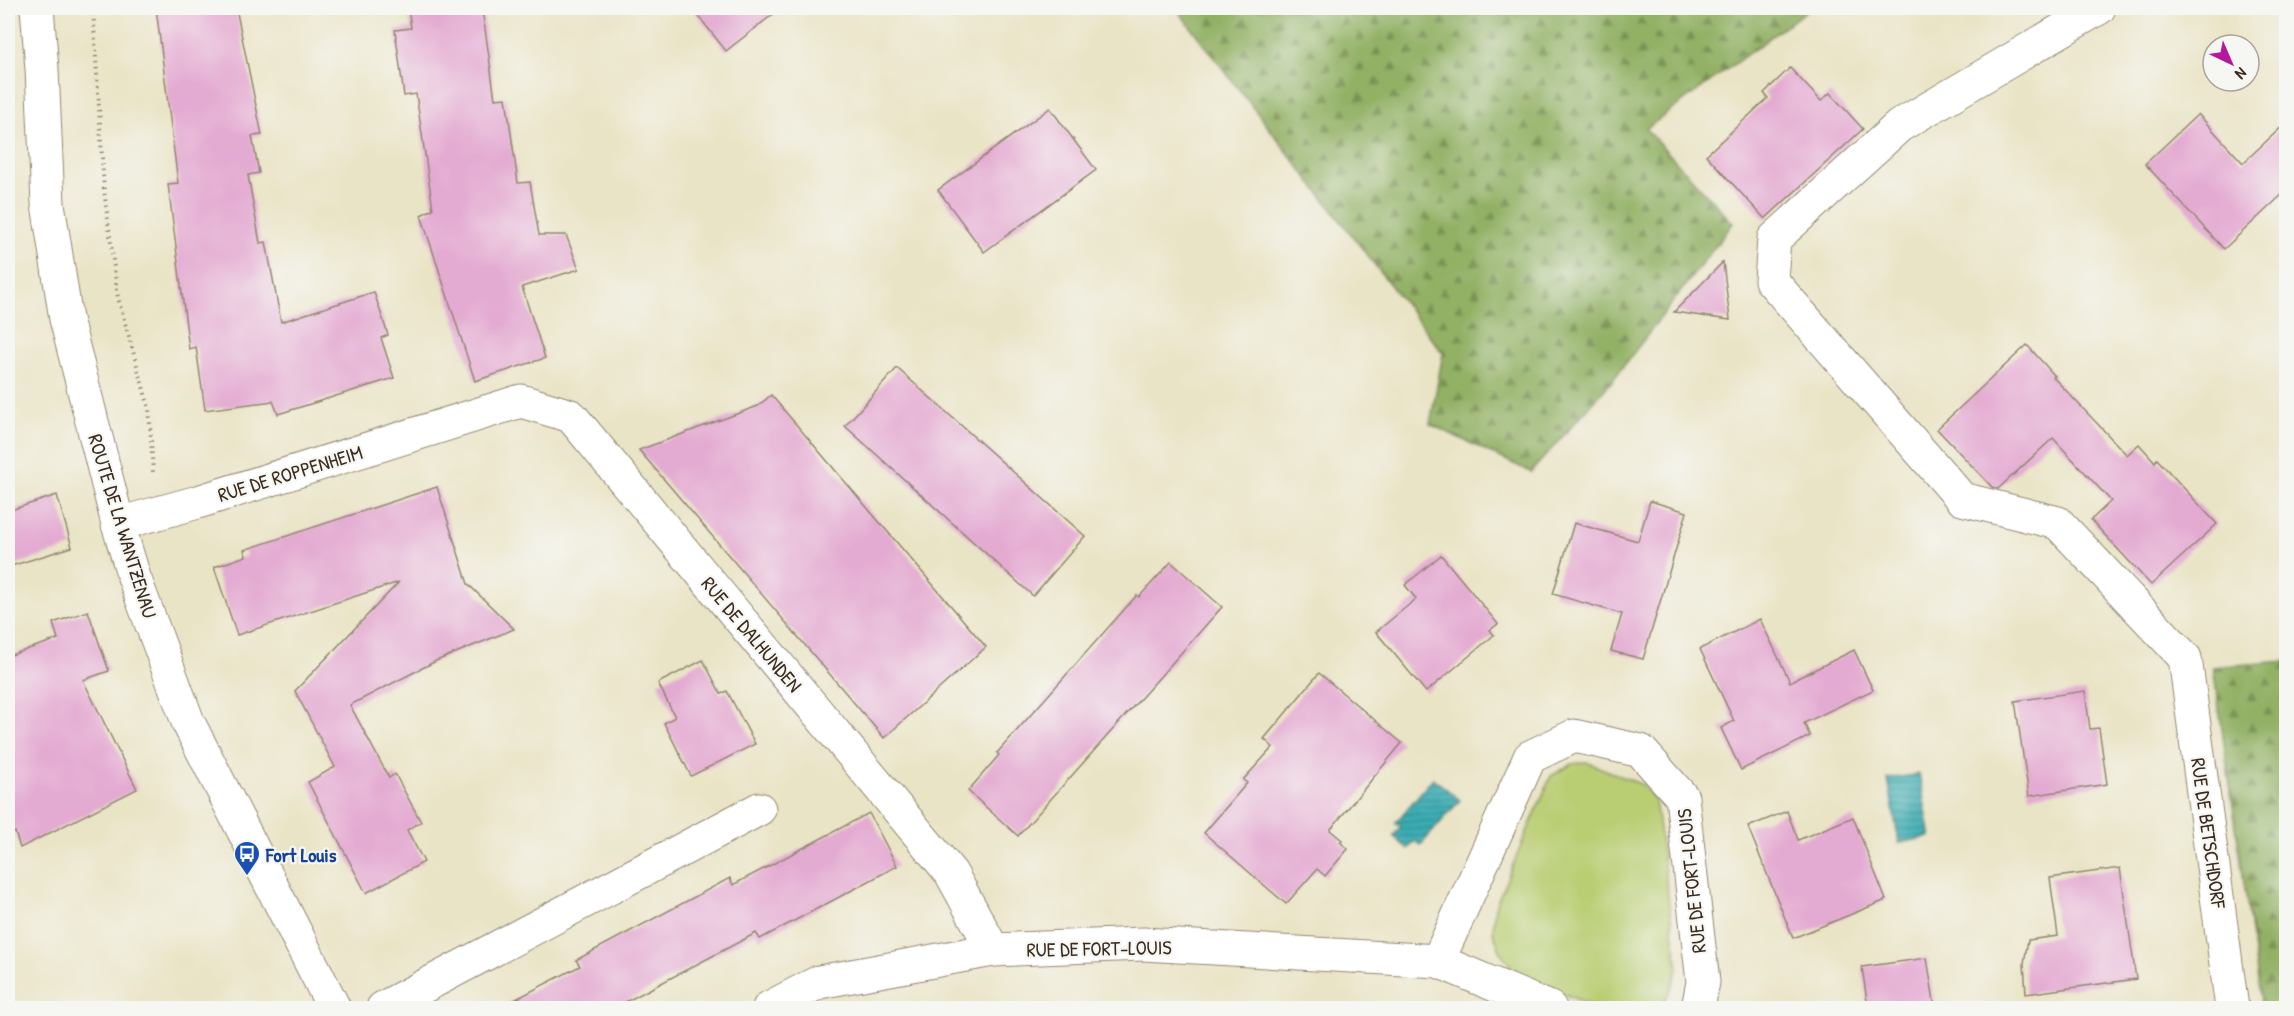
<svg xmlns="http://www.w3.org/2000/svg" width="2294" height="1016" font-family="'Patrick Hand',sans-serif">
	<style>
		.grass { fill: #b9ce73; stroke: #7a7c48; stroke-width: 1.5 }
		.forest { fill: url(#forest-firs); stroke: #666e42; stroke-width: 1.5 }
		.water { fill: url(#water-rules); stroke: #3a6b68; stroke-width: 1.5 }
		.building { fill: #e4abd2 }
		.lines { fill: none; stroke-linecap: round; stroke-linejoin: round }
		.minor-casing { stroke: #928772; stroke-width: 35 }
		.path { stroke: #928772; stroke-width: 4; stroke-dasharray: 1.5 4.5; stroke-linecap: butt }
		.minor { stroke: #fff; stroke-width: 33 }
		.labels { text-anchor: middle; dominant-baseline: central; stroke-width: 4.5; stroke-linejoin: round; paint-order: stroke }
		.street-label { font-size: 20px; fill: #3b2a1e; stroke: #f6f6f2 }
		.transit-label { font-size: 20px; font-weight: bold; fill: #164399; stroke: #f6f6f2; text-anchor: start }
	</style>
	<defs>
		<pattern id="forest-firs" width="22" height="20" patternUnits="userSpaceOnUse" patternTransform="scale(1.5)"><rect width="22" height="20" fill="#92b165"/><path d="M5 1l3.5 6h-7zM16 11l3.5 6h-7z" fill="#789053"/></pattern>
		<pattern id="water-rules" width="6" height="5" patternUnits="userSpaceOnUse" patternTransform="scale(1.5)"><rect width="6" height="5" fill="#3aacb3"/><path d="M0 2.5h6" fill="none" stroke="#328c91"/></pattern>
	</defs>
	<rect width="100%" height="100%" fill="#f6f6f2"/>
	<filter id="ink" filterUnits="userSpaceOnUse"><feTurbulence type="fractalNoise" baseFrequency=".0167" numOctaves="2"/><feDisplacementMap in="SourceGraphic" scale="12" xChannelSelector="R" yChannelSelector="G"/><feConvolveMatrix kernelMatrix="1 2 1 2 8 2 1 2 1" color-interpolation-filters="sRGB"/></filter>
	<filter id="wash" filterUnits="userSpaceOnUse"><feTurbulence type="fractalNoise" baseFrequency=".008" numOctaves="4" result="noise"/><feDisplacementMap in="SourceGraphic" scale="24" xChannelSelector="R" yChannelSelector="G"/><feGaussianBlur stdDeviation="1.35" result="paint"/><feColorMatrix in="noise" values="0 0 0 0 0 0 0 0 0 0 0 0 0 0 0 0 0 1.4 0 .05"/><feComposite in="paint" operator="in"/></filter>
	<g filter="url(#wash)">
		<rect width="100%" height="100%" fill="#eae4c6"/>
		<path class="grass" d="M1586,762L1643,785L1655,800L1678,968C1673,985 1670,1000 1653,1008H1597L1516,973L1501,953L1493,932L1495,907L1551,776L1572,764Z"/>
		<g class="forest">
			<path d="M1176,8H1810L1646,129L1733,223L1612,381L1531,472L1430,424L1443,353Z"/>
			<path d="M2286,661V1008H2262L2213,667Z"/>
		</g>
		<g class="water">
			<path d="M1919,774L1931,837L1899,843L1888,779Z"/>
			<path d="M1433,778L1460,800L1421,845L1415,841L1408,849L1393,836L1401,827L1395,823Z"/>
		</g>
		<g id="blocks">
			<g class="building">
				<path d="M156,8H236L262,135L252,136L259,173L248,175L260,243L266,242L281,322L374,292L388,335L381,338L394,378L278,414L273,401L205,410L196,347L189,349L168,184L178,183Z"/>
				<path d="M408,8H482L495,99L506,98L518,183L530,182L539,235H566L579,269L522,287L545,358L475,381L421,215L433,209L416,94L404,96L395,30L411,28Z"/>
				<path d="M692,8H781L726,51Z"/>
				<path d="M1790,68L1821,101L1830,93L1863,129L1765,219L1706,155L1768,98L1764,93Z"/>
				<path d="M1050,108L1096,170L984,252L938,190Z"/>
				<path d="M2198,114L2243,163L2286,123V191L2224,249L2145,164Z"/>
				<path d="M1723,262L1730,320L1674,312Z"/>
				<path d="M2027,345L2055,376L2053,377L2127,455L2139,444L2155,462L2157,459L2217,524L2151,585L2091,520L2111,501L2053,438L1998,489L1992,487L1937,429Z"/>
				<path d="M897,368L1085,536L1033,596L845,426Z"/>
				<path d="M771,395L986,647L884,738L639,450L758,406Z"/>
				<path d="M437,487L468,584L514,629L436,661L350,705L389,778L395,774L421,822L407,830L424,862L366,893L308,782L335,767L295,691L399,582L237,635L214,567L246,556L244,550Z"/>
				<path d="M57,495L72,547L8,567V511Z"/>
				<path d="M1650,501L1687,512L1643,659L1611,651L1622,614L1553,594L1574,523L1638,541Z"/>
				<path d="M1441,555L1498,624L1490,630L1494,635L1426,692L1376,632L1416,599L1405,585Z"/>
				<path d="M1171,562L1222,607L1018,836L968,791L999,755L997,753L1137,595L1139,597Z"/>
				<path d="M88,611L109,671L83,680L137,789L20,848L15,832L8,835V656L58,639L53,623Z"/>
				<path d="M1760,619L1790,682L1854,650L1873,690L1804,723L1810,736L1741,770L1721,728L1734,721L1700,649Z"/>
				<path d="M703,660L721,694L727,691L755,744L691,776L664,723L675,717L658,683Z"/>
				<path d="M1319,673L1402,743L1330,830L1342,840L1340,842L1348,849L1325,876L1317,869L1286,904L1204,833L1247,783L1243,780L1273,747L1264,739Z"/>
				<path d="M2085,691L2090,729L2099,728L2107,784L2029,796L2015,701Z"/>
				<path d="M1787,811L1798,840L1853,817L1886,900L1793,938L1748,827Z"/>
				<path d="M869,813L897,866L843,895L760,939L756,933L614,1008H499L580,966L576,960L730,878L733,885Z"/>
				<path d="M2120,868L2136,979L2026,994L2024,963L2028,940L2058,936L2050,878Z"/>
				<path d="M1927,958L1935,1008H1868L1862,967Z"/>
			</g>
		</g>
	</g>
	<g filter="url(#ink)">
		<use href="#blocks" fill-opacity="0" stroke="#928772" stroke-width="1.5"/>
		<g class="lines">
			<defs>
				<g id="minor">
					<path d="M37,8L42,69L48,204L66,319L118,524L134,577L188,722L334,1008"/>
					<path d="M2099,8L1899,126L1774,239L1771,280L1962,499L2058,523L2185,658L2232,1008"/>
					<path d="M118,524L198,502L521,401L571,416L951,873L993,950"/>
					<path d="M1438,961L1530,757L1574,736L1641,751L1682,797L1703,982L1698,1008"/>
					<path d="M383,1008L759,809"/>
					<path d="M769,1008L819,982L993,950L1143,944L1438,961L1550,1008"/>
				</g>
			</defs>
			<use href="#minor" class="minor-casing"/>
			<path class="path" d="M93,8L104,190L118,298L149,408L153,472"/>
			<use href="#minor" class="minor"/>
		</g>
	</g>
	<defs>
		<symbol id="bus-pin" viewBox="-11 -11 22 30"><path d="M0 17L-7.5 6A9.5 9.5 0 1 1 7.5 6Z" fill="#1a4fb4" stroke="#f6f6f2"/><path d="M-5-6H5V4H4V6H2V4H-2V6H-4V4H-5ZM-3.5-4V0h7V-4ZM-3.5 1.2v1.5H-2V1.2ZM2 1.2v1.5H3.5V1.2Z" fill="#fff"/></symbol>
	</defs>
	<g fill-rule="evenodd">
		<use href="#bus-pin" x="232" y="839" width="30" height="40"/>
	</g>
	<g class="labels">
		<g class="street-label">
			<text transform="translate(290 473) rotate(-17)">RUE DE ROPPENHEIM</text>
			<text transform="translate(123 526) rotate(73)">ROUTE DE LA WANTZENAU</text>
			<text transform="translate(752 634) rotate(50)">RUE DE DALHUNDEN</text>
			<text transform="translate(2209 833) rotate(82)">RUE DE BETSCHDORF</text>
			<text transform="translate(1691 881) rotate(-96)">RUE DE FORT-LOUIS</text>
			<text transform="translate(1099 948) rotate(-1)">RUE DE FORT-LOUIS</text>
		</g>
		<g class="transit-label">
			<text x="266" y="854">Fort Louis</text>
		</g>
	</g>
	<rect width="2294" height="1016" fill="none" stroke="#f6f6f2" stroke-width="30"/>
	<g transform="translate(2231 63) rotate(136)"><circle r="28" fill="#f6f6f2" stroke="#aba49d" stroke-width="1.5"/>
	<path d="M0-4.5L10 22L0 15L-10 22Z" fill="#b5179e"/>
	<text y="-9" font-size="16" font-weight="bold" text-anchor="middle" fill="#3b2a1e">N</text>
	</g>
</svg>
